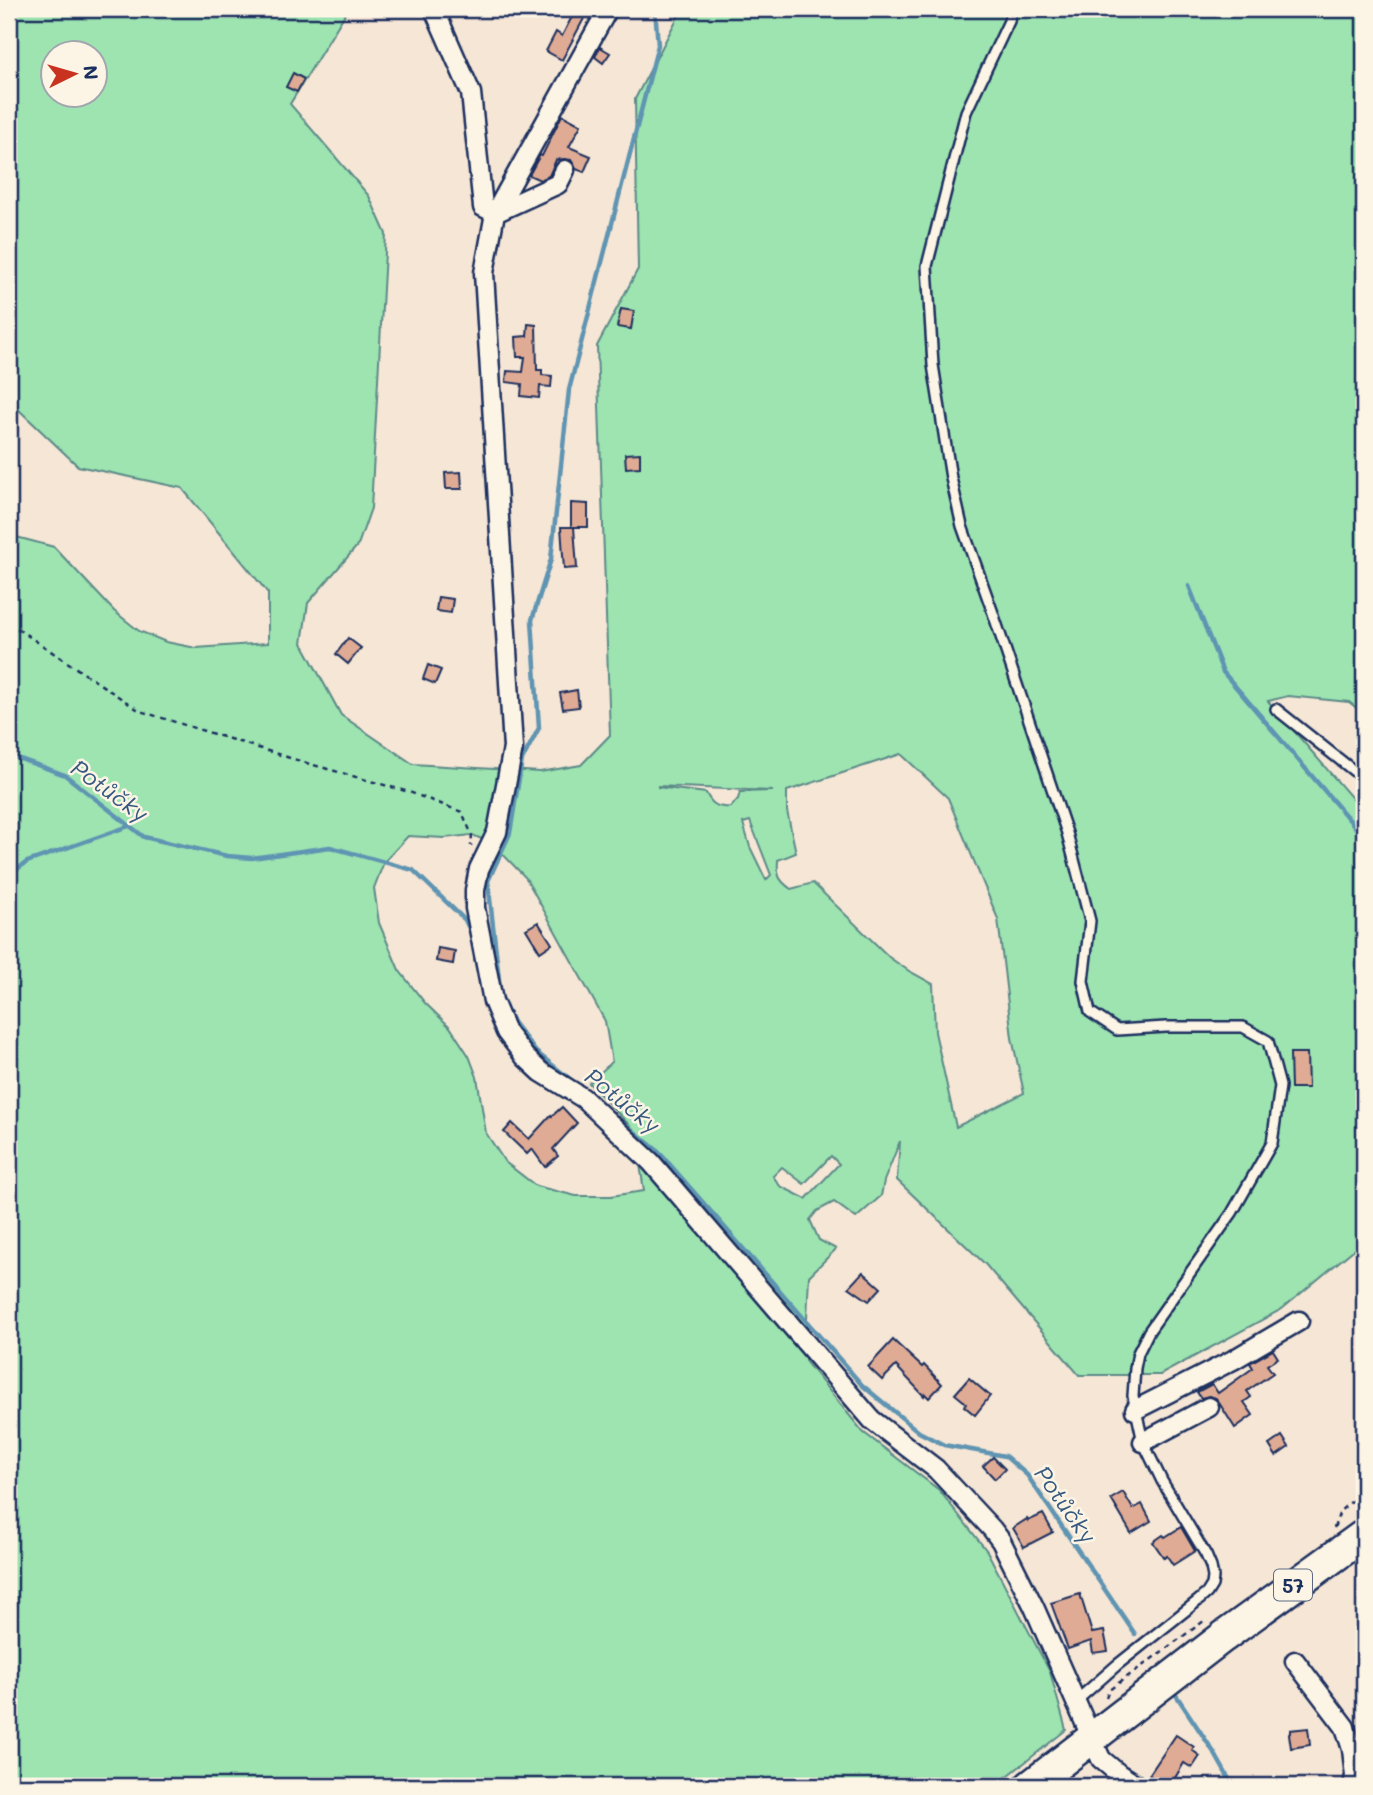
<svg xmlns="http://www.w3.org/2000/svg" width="1373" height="1795" font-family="Mali,sans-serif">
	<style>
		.green { fill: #9de4b1; stroke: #5c8a88; stroke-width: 2; fill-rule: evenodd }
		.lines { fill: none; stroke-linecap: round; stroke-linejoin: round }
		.stream { stroke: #5e94b2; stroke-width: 4.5 }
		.building { fill: #e0ab94; stroke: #1b2f5e; stroke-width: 2 }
		.service-casing { stroke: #1b2f5e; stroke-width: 14 }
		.minor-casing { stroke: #1b2f5e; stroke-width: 23 }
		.primary-casing { stroke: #1b2f5e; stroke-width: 35 }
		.path { stroke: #1b2f5e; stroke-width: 2.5; stroke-dasharray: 5 5; stroke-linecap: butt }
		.service { stroke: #fcf5e5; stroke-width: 9 }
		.minor { stroke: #fcf5e5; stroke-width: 18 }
		.primary { stroke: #fcf5e5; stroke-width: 30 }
		.labels { text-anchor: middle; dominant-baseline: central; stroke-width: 5; stroke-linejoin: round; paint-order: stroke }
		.shield { fill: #fcf5e5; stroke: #5e6a86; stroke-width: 2 }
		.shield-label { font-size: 19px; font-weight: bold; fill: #1b2f5e }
		.water-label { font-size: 23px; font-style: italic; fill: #375981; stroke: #fcf5e5 }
	</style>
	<rect width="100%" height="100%" fill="#f6e6d5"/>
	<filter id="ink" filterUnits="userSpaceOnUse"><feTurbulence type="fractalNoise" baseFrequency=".0143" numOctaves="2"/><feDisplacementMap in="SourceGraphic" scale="14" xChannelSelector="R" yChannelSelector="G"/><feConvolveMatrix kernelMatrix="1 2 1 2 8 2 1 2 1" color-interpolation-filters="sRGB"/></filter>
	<g filter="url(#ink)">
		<path class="green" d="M9,9H95L94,15L97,9H348L290,104L369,196L386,234L371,508L358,545L308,603L302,643L341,715L413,764L540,772L581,765L610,735L597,346L638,269L635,99L682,9H1364V714L1349,702L1288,696L1268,701L1364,812V1241L1282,1309L1160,1375H1079L985,1264L897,1180L900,1141L884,1181L881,1196L856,1218L834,1202L817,1211L810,1220L819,1240L836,1249L809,1276L805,1361L863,1432L939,1490L987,1551L1050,1672L1066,1730L995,1786H9V535L54,547L114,611L139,631L166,642L196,648L268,643V593L182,488L78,466L18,409L9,395ZM52,52H94V94H52ZM901,754L948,798L998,919L1012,1038L1024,1093L956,1127L935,1032L933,984L909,971L890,958L813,883L791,889C778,880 777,875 778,860L796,853L787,811V791ZM658,787V786L773,791L740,792L738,799L731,807C717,808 712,805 706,793ZM750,821L771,875L766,880L750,847L743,823ZM472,835L492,843L526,878L605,1021L612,1062L589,1083L635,1131L644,1191L611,1196H576L536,1186L505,1162L486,1133L477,1077L469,1056L450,1027L425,1003L399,970L379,923L374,888L384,862L408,836L444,838ZM831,1156L839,1164L806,1199L780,1186L773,1176L782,1167L804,1184Z"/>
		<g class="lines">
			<g class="stream">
				<path d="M1189,586L1223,672L1364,837"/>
				<path d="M9,755L65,775L144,837L227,856L252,858L330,847L413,870L465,920L474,939"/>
				<path d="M9,875L27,862L129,826"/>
				<path d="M500,994L513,1022L536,1052L580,1087"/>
				<path d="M501,997L488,881L510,833L522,760L539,728L532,620L551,559L569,390L658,45L655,9"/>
				<path d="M605,1108L658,1151L862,1385L919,1432L944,1445L1005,1456L1027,1475L1135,1634"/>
				<path d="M1174,1692L1215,1754L1233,1786"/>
			</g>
		</g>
		<g class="building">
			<path d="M576,9H589L562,60L546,51L556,32L562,36Z"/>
			<path d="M600,47L610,53L603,63L595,57Z"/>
			<path d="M293,73L304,79L297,92L286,87Z"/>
			<path d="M562,115L581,125L569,147L591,156L584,172L576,169L571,160L564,159L556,160L549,176L540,180L529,175L540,155L542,156Z"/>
			<path d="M621,309L634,311L631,329L617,327Z"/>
			<path d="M528,324L536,325L537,370H542V375L552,376L551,387L540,386L539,398L521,396L522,384L506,382L507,371L523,372L525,357H517L516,337L527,336Z"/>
			<path d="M640,453V467L626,468L625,454Z"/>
			<path d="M461,472L462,489H446L445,473Z"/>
			<path d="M571,503L588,504V527H574L577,568L564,569L561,527H573H571Z"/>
			<path d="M438,597L453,599L451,613L436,611Z"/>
			<path d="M348,638L361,648L348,664L336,654Z"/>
			<path d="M428,665L441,670L435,684L423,679Z"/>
			<path d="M577,690L579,707L563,709L560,693Z"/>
			<path d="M538,922L552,944L540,952L526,929Z"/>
			<path d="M438,948L455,951L453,964L436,961Z"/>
			<path d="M1290,1053H1307L1308,1088H1291Z"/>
			<path d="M562,1107L577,1123L553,1149L558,1156L545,1167L532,1149L527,1154L504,1132L512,1123L529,1139L551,1115L552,1116Z"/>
			<path d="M863,1272L881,1288L869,1301L849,1287Z"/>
			<path d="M893,1340L922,1367L924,1365L942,1384L929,1398L925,1394L924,1396L896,1366L882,1380L868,1367Z"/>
			<path d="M1273,1350L1278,1358L1267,1365L1273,1373L1247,1391L1251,1397L1244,1402L1253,1415L1235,1428L1216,1398L1209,1396L1201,1398L1197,1392L1212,1384L1218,1393L1253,1368L1250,1363Z"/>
			<path d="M969,1378L990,1396L975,1415L964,1406L966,1403L955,1394Z"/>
			<path d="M1282,1436L1289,1447L1276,1456L1269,1445Z"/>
			<path d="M993,1457L1005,1469L995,1479L983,1466Z"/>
			<path d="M1123,1492L1133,1509L1142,1504L1151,1521L1131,1533L1111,1499Z"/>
			<path d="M1043,1514L1053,1532L1024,1547L1013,1528L1027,1519L1028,1521Z"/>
			<path d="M1181,1527L1195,1551L1173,1565L1167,1556L1164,1558L1153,1542L1163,1535L1165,1537Z"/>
			<path d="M1080,1594L1092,1633L1104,1631L1108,1651L1093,1653L1091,1641L1068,1649L1051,1603Z"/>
			<path d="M1308,1728L1310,1745L1291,1748L1289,1734L1290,1733V1730Z"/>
			<path d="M1176,1735L1194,1747L1192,1750L1200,1756L1192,1768L1184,1763L1170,1786H1167L1149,1775Z"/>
		</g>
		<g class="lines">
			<defs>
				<g id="service">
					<path d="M1011,9L1009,21L966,112L927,266L933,365L951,478L962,526L993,613L1067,833L1090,921L1083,981L1090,1012L1117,1030L1166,1027H1243L1268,1041L1280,1086L1272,1143L1232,1213L1149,1331L1138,1353L1135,1368L1133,1396L1143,1442L1162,1481L1206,1555L1211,1567L1213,1577L1212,1585L1207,1593L1199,1600L1117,1665L1075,1702"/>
					<path d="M1276,709L1364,779"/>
				</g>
				<g id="minor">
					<path d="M434,9L471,93L483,207L495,213L558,184L565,170"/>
					<path d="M608,9L495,213L484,273L513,748L497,832L479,869L475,890V908L493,1001L506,1032L525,1057L541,1072L583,1098L651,1162L872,1420L936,1469L992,1529L1001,1541L1034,1607L1101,1759L1119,1774L1138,1786"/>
					<path d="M1135,1410L1233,1360L1299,1321"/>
					<path d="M1143,1442L1209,1407"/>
					<path d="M1295,1661L1345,1727L1352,1749L1355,1776L1353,1786"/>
				</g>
				<path id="primary" d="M1030,1786L1223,1637L1364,1535"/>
			</defs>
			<use href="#service" class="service-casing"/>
			<use href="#minor" class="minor-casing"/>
			<use href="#primary" class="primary-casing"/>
			<g class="path">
				<path d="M9,623L140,711L303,762L409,792L462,812L472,835L471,846"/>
				<path d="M1334,1528L1340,1511L1364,1491"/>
				<path d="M1106,1698L1109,1690L1204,1621"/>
			</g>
			<use href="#service" class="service"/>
			<use href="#minor" class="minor"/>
			<use href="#primary" class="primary"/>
		</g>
	</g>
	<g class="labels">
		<rect class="shield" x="1274" y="1569.5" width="38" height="31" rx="5"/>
		<g class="shield-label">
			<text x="1293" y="1585">57</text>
		</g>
		<g class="water-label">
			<text transform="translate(110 790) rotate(36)">Potůčky</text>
			<text transform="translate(623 1100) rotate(39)">Potůčky</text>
			<text transform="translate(1066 1504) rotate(55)">Potůčky</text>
		</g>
	</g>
	<rect width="1373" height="1795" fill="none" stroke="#fcf5e5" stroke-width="35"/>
	<rect x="18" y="18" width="1338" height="1760" fill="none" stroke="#1b2f5e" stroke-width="2.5" filter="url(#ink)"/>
	<g transform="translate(74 74) rotate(85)"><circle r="33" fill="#fcf5e5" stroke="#a2a6af" stroke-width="2"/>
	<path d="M0-5L12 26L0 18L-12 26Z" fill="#c8321e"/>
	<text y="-10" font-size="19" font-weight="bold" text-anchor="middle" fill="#1b2f5e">N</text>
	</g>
</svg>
